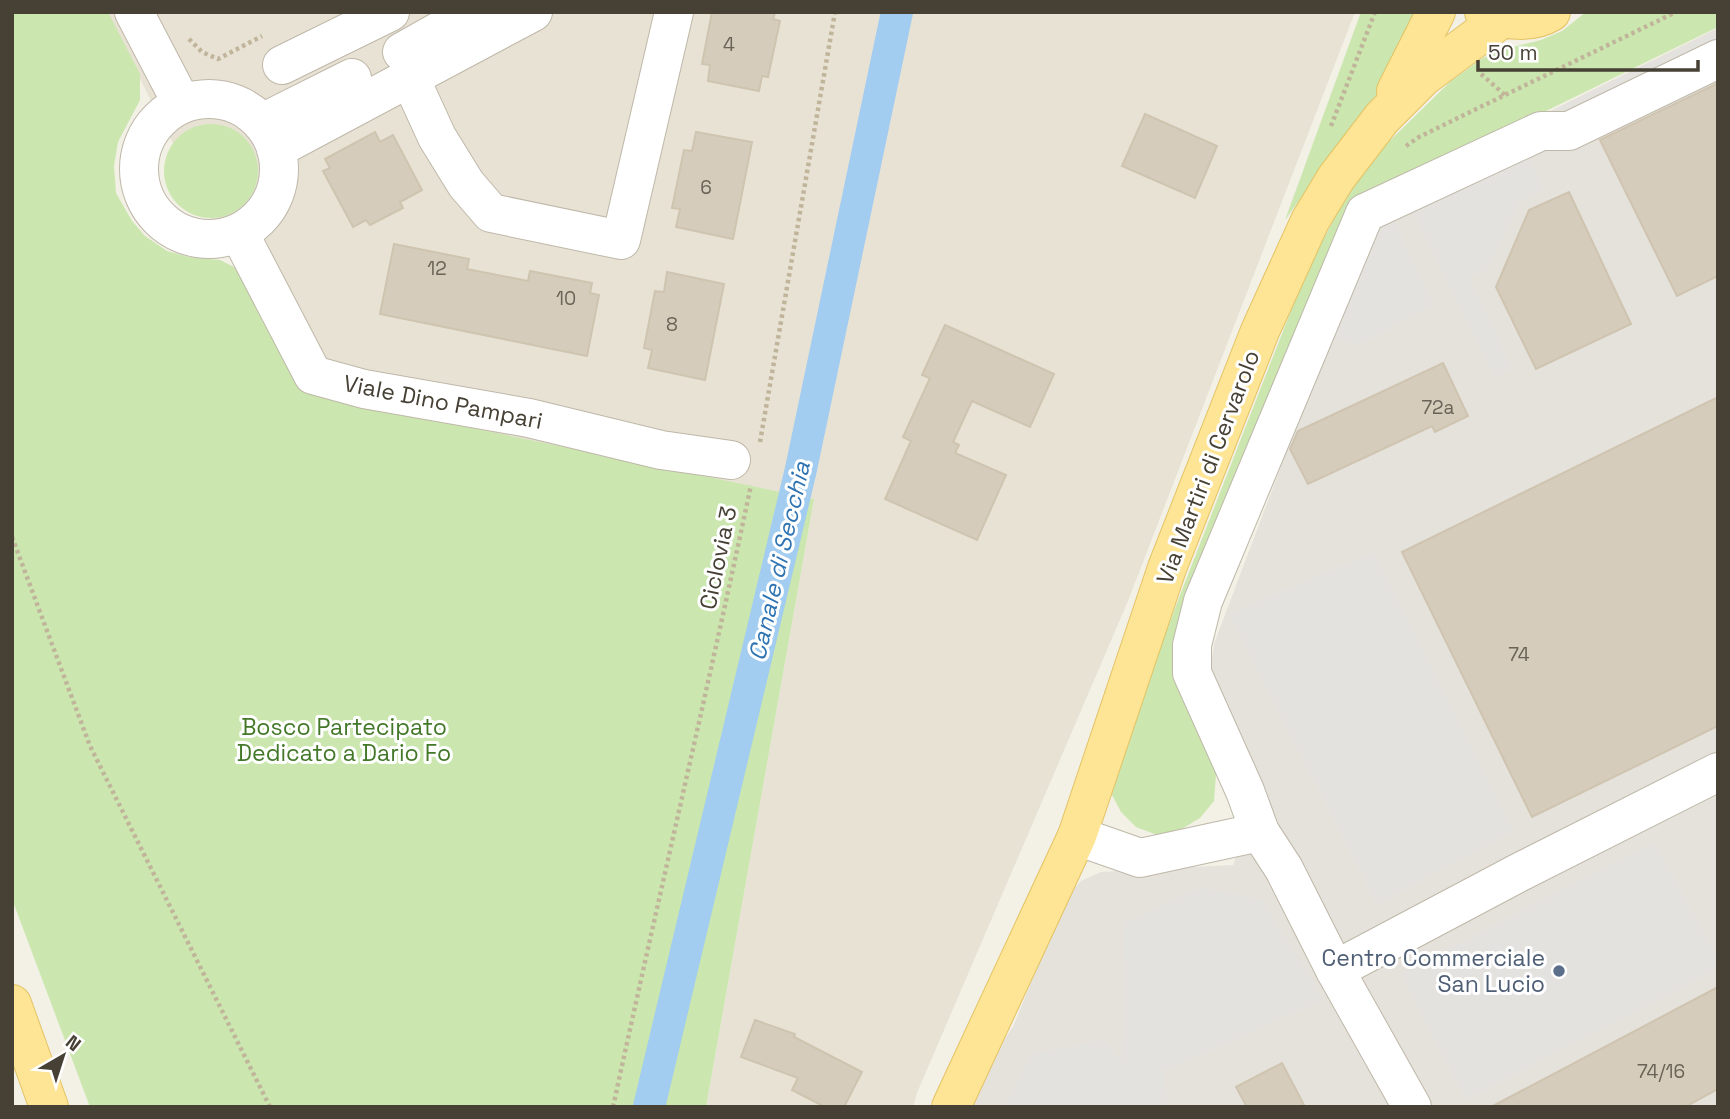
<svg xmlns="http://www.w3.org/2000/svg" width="1730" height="1119" font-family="'Space Grotesk',sans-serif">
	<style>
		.residential { fill: #e7e2d4 }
		.industrial { fill: #e5e1db }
		.green { fill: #cbe7af }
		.parking { fill: #e4e2de }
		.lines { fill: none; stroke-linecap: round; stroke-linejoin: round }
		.canal { stroke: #a2ccf0; stroke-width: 32 }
		.building { fill: #d5ccbc; stroke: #cfc4af; stroke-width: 2 }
		.minor-casing { stroke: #bfb8a9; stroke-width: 40 }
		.major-casing { stroke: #e3c364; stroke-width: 40 }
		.path { stroke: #c0b59a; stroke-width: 4.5; stroke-dasharray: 3.5 3.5; stroke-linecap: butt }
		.minor { stroke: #fff; stroke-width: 38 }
		.major { stroke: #fee595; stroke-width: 38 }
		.service-dot { fill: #5c6f8a; stroke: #fff; stroke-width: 2.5 }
		.labels { text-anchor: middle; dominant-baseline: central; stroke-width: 6; stroke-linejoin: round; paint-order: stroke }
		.number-label { font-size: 19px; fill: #6a6357 }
		.street-label { font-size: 23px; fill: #464035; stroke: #fff }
		.park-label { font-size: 23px; fill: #437829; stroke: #fff }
		.service-label { font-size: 23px; fill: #4e5e75; stroke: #fff; text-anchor: end }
		.water-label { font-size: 24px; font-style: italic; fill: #2f74b2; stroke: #fff }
	</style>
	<rect width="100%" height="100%" fill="#f3f0e6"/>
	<path class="residential" d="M106,12H1355L1128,601L917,1093L913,1107H706L814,499L301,395Z"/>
	<path class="industrial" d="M1718,28V1107H966L980,1075L1013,1027L1066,898L1081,881L1101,872L1233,865L1262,786L1211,667L1214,644L1325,350L1393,189Z"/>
	<g class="green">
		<path d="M12,12H108L140,74V100L118,142L114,166L116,193L132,221L145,236L167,251L189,257L220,260L248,274L304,393L814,499L706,1107H90L12,899Z"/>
		<path d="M1361,12H1424L1411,47L1285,220Z"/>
		<path d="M1586,12H1718V27L1374,195L1174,656L1213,759L1216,774L1214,801L1200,818L1180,830L1160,836L1136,827L1121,812L1112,795L1116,765L1177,603L1308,267L1337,214L1368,162L1451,81L1483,58L1501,50L1541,40L1562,31Z"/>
		<circle cx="211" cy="171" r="47"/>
	</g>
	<g class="parking">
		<path d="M1718,30V58L1569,131L1557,109Z"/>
		<path d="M1524,147L1544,190L1519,203L1489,269L1470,277L1512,368L1494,378L1413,211Z"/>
		<path d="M1390,210L1434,305L1357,346L1325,334L1374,217Z"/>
		<path d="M1373,552L1514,831L1377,905L1229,614Z"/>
		<path d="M1655,841L1718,960V969L1466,1100L1400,974Z"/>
		<path d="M1201,887L1265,901L1271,915L1313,980L1323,1000L1174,1067L1163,1069L1168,1107H1003L1032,1054L1104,1040L1122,1062L1124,923Z"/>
	</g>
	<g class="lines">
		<path class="canal" d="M649,1107L801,469L897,12"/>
	</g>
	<g class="building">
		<path d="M712,12H775L773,19L780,21L768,77L762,76L759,91L708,81L710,65L702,64Z"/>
		<path d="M1718,83V276L1677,296L1600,140Z"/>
		<path d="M1145,114L1217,146L1195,198L1122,166Z"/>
		<path d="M375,132L380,142L393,135L422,190L400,202L403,208L370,225L366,220L353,227L323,171L330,168L325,159Z"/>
		<path d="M696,132L752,142L733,239L676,227L680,209L672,208L684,150L692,151Z"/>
		<path d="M1569,192L1631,324L1536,369L1496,287L1529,210Z"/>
		<path d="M394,244L469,259L467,269L477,271L528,281L530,271L592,283L590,293L599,295L587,356L380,314Z"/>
		<path d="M667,272L724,284L705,380L648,368L652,350L644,348L655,291L664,292Z"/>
		<path d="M945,325L1054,374L1030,427L972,401L953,442L959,445L955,453L1006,475L977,540L885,499L911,441L903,437L930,378L922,375Z"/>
		<path d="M1443,363L1468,416L1435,432L1432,426L1308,484L1290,449L1298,431Z"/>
		<path d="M1718,397V726L1532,817L1402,552Z"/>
		<path d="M1718,987V1089L1685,1107H1491Z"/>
		<path d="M755,1020L795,1034L794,1037L862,1072L844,1107H825L792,1090L798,1078L741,1057Z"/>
		<path d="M1282,1063L1305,1107H1247L1236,1087Z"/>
	</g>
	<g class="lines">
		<defs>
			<g id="minor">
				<path d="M134,12L182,104"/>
				<path d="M402,52L473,12"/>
				<path d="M282,65L390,12"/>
				<path d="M410,78L437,137L466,184L491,213L621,240L674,12"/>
				<circle cx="209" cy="169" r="70"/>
				<path d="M262,123L352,78"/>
				<path d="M276,149L533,12"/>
				<path d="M239,233L313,375L364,389L529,418L661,450L731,460"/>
				<path d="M1260,832L1284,869L1335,970L1412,1107"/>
				<path d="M1077,836L1140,858L1260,832L1245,791L1192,673V645L1203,601L1365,213L1541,131H1569L1718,59"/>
				<path d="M1335,970L1518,873L1718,772"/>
			</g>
			<g id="major">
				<path d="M1484,12C1505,21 1531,24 1551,12"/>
				<path d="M1396,91L1436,12"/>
				<path d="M12,1004L49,1107"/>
				<path d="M951,1107L1077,836L1167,568L1260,331L1310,221L1336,178L1382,118L1423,77L1501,19"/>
			</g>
		</defs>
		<use href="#minor" class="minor-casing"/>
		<use href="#major" class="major-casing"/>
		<g class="path">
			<path d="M189,39L202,52L218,59L262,36"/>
			<path d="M1481,74L1505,95"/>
			<path d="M1331,126L1375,12"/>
			<path d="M1406,146L1419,137L1505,95L1676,12"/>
			<path d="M760,442L835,12"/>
			<path d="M12,537L90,746L270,1107"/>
			<path d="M613,1107C658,899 707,693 751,485"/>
		</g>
		<use href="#minor" class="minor"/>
		<use href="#major" class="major"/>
	</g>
	<circle class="service-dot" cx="1559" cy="971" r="7"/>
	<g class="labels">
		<g class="number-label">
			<text x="729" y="44">4</text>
			<text x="706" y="187">6</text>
			<text x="437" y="268">12</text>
			<text x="566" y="298">10</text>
			<text x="672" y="324">8</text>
			<text x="1438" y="407">72a</text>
			<text x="1519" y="654">74</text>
			<text x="1661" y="1071">74/16</text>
		</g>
		<g class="street-label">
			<text transform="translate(443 402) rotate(11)">Viale Dino Pampari</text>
			<text transform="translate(1208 467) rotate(-69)">Via Martiri di Cervarolo</text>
			<text transform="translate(718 558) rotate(-78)">Ciclovia 3</text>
		</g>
		<g class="park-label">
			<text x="344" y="727">Bosco Partecipato<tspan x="344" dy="26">Dedicato a Dario Fo</tspan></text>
		</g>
		<g class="service-label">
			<text x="1545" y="958">Centro Commerciale<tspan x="1545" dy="26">San Lucio</tspan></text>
		</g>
		<g class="water-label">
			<text transform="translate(779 561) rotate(-77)">Canale di Secchia</text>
		</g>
	</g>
	<rect width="1730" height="1119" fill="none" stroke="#464035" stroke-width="28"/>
	<g transform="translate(63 1056) rotate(39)" stroke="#ffffff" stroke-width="5" paint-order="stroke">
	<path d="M0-5L12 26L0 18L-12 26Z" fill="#464035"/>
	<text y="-10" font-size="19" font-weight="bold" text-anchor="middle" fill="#464035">N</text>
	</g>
	<path d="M1478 60v10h220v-10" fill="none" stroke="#464035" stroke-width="3.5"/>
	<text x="1488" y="60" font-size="21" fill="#464035" stroke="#ffffff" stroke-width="5" paint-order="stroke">50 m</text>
</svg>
